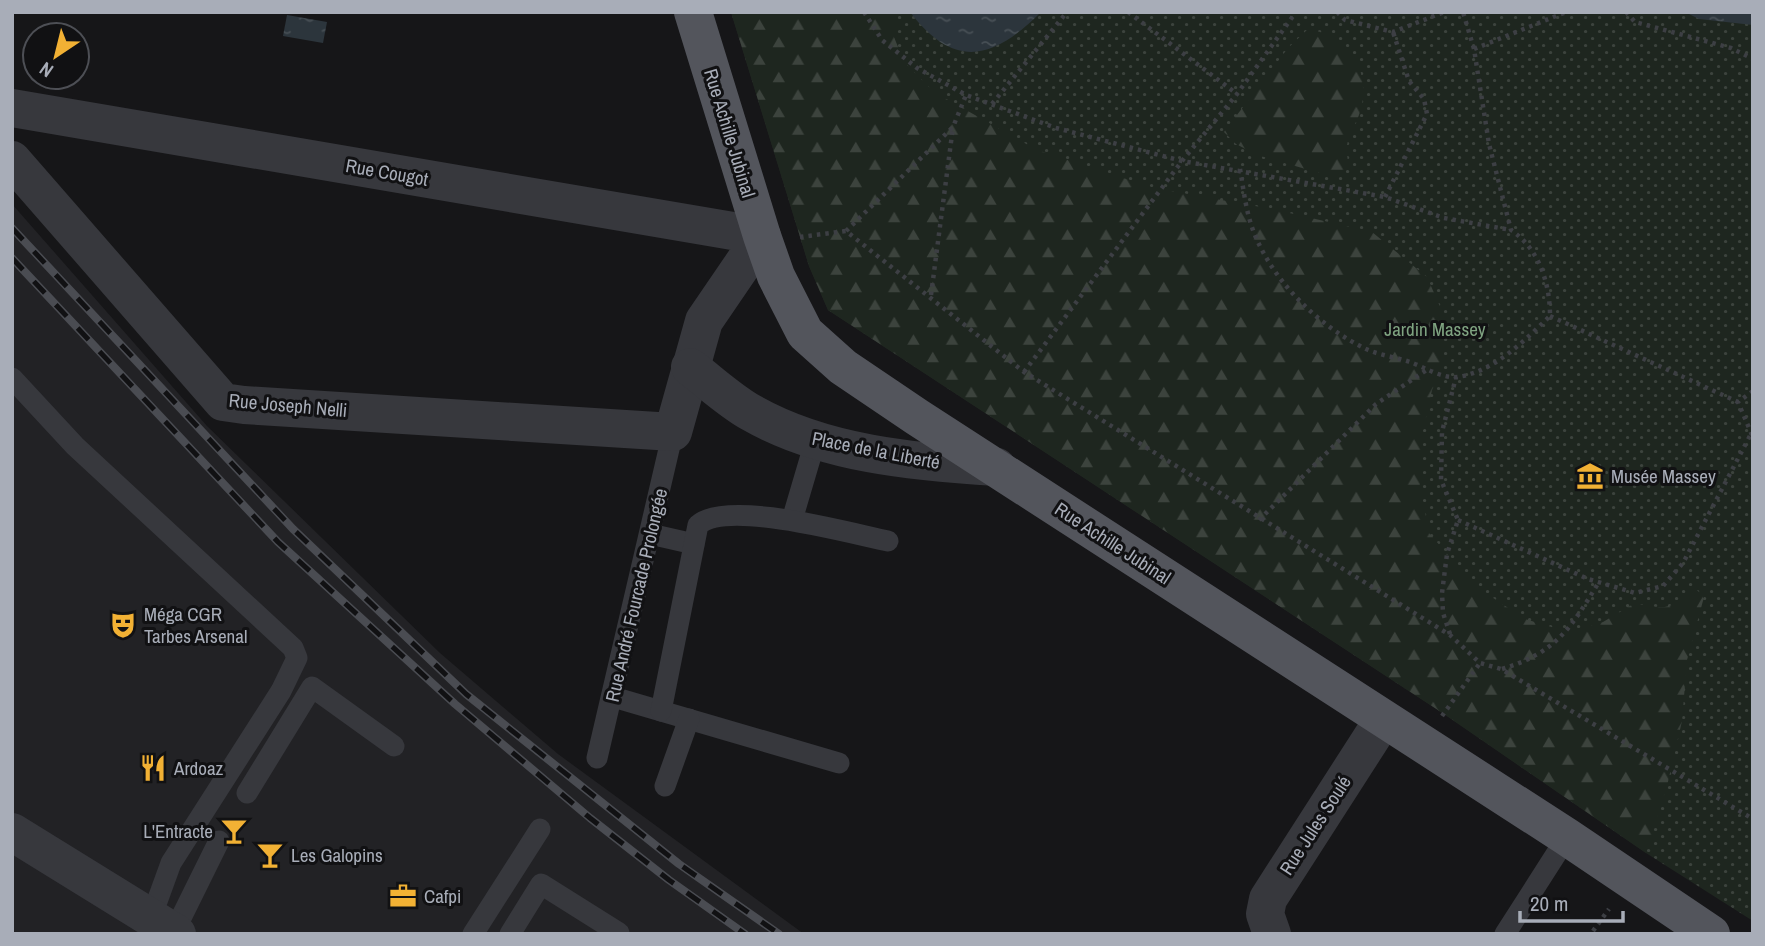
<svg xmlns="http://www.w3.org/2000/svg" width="1765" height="946" font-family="'Archivo Narrow',sans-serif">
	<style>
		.built { fill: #222225 }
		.grass { fill: url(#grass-dots) }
		.forest { fill: url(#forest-firs) }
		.water { fill: url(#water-ripples) }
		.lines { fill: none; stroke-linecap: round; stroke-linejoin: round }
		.path { stroke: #3d3f44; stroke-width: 4.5; stroke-dasharray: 3.5 5; stroke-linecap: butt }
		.service { stroke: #37383d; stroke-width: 21 }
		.minor { stroke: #37383d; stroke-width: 38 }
		.primary { stroke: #53555c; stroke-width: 38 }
		.rail-casing { stroke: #4a4c52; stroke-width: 8 }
		.rail { stroke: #111113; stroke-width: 5; stroke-dasharray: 16; stroke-linecap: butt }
		.labels { text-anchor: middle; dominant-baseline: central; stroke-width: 6; stroke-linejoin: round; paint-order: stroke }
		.street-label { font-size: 19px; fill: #a8adb8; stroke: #111113 }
		.park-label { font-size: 19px; fill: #7fa381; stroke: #111113 }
		.poi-label { font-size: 19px; fill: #a8adb8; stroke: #111113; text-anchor: start }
	</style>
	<defs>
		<pattern id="grass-dots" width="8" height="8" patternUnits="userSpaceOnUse" patternTransform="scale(1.75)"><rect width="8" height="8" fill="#1e261f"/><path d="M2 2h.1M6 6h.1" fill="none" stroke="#3c433d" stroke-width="1.8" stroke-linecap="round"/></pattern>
		<pattern id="forest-firs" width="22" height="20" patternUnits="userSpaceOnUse" patternTransform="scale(1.75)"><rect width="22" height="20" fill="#1e261f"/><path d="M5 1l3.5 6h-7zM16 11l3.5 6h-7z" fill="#3c433d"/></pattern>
		<pattern id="water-ripples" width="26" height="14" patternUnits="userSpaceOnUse" patternTransform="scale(1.75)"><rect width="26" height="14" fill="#2c353c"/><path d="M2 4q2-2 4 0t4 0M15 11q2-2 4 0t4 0" fill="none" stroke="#485056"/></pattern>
	</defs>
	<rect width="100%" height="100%" fill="#161618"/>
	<path class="built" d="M12,204L207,426L440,653L558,754L804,934H12Z"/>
	<path class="grass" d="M731,12H1753V921L1646,853L1444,714L828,310L809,266Z"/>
	<g class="forest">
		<path d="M731,12H898L894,37L904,62L934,92L1037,150L1154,188L1272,209L1372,232L1427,277L1442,311L1444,366L1432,390L1421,440L1420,485L1429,533L1475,586L1525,619L1568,632L1603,622L1635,603C1665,610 1673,610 1695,588L1704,597L1687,660L1682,721L1667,786L1646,853L1444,714L828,310L809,266Z"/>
		<path d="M1308,29C1346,36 1369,64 1362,105C1356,131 1340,137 1350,168L1330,176L1257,155L1236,144L1224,132L1288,48Z"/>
	</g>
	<g class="water">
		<path d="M910,12H1041C994,59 955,71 910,12Z"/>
		<path d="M1685,12H1753V25L1699,19Z"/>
		<path d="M287,15L327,22L323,43L283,36Z"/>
	</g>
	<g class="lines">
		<g class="path">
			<path d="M864,12L882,40L917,68L966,95L1056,128L1182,161L1385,197L1444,218L1511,230"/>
			<path d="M1128,12L1237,94"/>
			<path d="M1337,12L1345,20L1393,32L1444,12"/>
			<path d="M1626,12L1635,22L1731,48L1753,59"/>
			<path d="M1474,49L1566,12"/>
			<path d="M992,104L1067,12"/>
			<path d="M1240,169C1243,186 1245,204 1250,221C1266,275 1316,325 1366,349C1379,355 1394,357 1407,361C1423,366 1441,379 1458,377C1495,371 1524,341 1550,316C1550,283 1539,249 1511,230L1489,144L1474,49L1463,12"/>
			<path d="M1385,197L1427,114L1424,99L1409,81L1393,32"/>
			<path d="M846,231L953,127L966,95"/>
			<path d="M800,237L846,231L1024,372L1450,635L1480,663L1501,669L1753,819"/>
			<path d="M931,295L953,127"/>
			<path d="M1550,316L1738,402"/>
			<path d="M1024,372L1182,161L1237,94L1296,12"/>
			<path d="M1752,435L1738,402L1753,391"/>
			<path d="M1259,520L1376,404L1428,369"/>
			<path d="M1458,520L1588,579L1635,593L1663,586L1683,563L1752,432"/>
			<path d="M1450,634L1443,613L1442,593L1447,554L1458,520L1441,480L1442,432L1456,377"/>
			<path d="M1502,669C1557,652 1570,629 1599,582"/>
			<path d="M1442,716L1480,663"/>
			<path d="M1593,931L1609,909"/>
		</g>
		<g class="service">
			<path d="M12,378L75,446L293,648L297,658L281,691L171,863L151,918"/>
			<path d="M792,520L815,442"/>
			<path d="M650,534L694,544"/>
			<path d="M613,697L839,763"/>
			<path d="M661,711L698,525C727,499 849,533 888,541"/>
			<path d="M597,758L673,432"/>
			<path d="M665,786L689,719"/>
			<path d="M247,793L312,687L394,746"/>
			<path d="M174,932L219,841"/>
			<path d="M473,934L540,829"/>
			<path d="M510,934L541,884L619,933"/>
			<path d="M1505,934L1567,837"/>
		</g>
		<g class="minor">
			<path d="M12,108L762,236L704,321L673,432L244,405L223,402L12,160"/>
			<path d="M690,367C710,382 729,400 750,412C823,454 914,462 997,467"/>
			<path d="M12,832L177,934"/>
			<path d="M1272,934L1265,914L1268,899L1383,720"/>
		</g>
		<path class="primary" d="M693,12L762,236L776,276L805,333L843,367L917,417L1567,837L1711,934"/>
		<defs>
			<g id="rail">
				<path d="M12,228L293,529L466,694L679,864L779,934"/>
				<path d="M12,258L278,542L455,704L590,818L669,880L745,934"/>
			</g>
		</defs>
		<use href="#rail" class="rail-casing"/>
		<use href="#rail" class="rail"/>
	</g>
	<defs>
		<symbol id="museum-bare" viewBox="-9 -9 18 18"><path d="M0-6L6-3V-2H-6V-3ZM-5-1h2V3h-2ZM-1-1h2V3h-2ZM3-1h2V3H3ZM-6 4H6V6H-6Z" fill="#f2b134" stroke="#111113" stroke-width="2.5" paint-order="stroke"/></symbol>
		<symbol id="theatre-bare" viewBox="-9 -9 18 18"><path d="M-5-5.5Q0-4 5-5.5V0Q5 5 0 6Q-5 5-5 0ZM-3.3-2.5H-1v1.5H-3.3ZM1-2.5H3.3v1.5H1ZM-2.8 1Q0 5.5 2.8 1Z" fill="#f2b134" stroke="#111113" stroke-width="2.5" paint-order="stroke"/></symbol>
		<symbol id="restaurant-bare" viewBox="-9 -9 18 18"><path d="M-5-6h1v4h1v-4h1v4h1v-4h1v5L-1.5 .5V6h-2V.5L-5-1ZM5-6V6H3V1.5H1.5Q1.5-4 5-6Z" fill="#f2b134" stroke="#111113" stroke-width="2.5" paint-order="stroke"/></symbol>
		<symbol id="bar-bare" viewBox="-9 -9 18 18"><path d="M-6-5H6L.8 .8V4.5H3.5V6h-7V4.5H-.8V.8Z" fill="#f2b134" stroke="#111113" stroke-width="2.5" paint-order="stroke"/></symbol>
		<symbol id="office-bare" viewBox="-9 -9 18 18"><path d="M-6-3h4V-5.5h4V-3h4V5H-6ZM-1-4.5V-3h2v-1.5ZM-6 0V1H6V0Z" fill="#f2b134" stroke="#111113" stroke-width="2.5" paint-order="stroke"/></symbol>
	</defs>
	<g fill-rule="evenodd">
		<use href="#museum-bare" x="1571" y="457" width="38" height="38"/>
		<use href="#theatre-bare" x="104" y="606" width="38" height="38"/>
		<use href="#restaurant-bare" x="134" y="749" width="38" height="38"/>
		<use href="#bar-bare" x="215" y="812" width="38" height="38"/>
		<use href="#bar-bare" x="251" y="836" width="38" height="38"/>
		<use href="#office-bare" x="384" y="877" width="38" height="38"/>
	</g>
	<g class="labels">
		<g class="street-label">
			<text transform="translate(730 133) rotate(73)">Rue Achille Jubinal</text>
			<text transform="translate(387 172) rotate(10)">Rue Cougot</text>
			<text transform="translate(288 405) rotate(5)">Rue Joseph Nelli</text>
			<text transform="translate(876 450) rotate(11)">Place de la Liberté</text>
			<text transform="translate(1113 543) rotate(33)">Rue Achille Jubinal</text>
			<text transform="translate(636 595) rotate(-77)">Rue André Fourcade Prolongée</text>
			<text transform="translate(1315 825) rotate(-57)">Rue Jules Soulé</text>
		</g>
		<g class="park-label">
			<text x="1435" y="329">Jardin Massey</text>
		</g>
		<g class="poi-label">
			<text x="1611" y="476">Musée Massey</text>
			<text x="144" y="614">Méga CGR<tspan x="144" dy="22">Tarbes Arsenal</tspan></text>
			<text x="174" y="768">Ardoaz</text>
			<text x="213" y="831" text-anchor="end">L'Entracte</text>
			<text x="291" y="855">Les Galopins</text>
			<text x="424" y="896">Cafpi</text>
		</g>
	</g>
	<rect width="1765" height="946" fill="none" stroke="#a8adb8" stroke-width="28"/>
	<g transform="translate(56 56) rotate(215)"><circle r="33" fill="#111113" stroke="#4d4f55" stroke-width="2"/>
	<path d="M0-5L12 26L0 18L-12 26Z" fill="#f2b134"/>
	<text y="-10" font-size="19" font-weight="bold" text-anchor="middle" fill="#a8adb8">N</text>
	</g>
	<path d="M1520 911v10h103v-10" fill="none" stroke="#a8adb8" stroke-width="3.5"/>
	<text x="1530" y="911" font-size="21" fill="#a8adb8" stroke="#111113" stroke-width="5" paint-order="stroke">20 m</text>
</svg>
